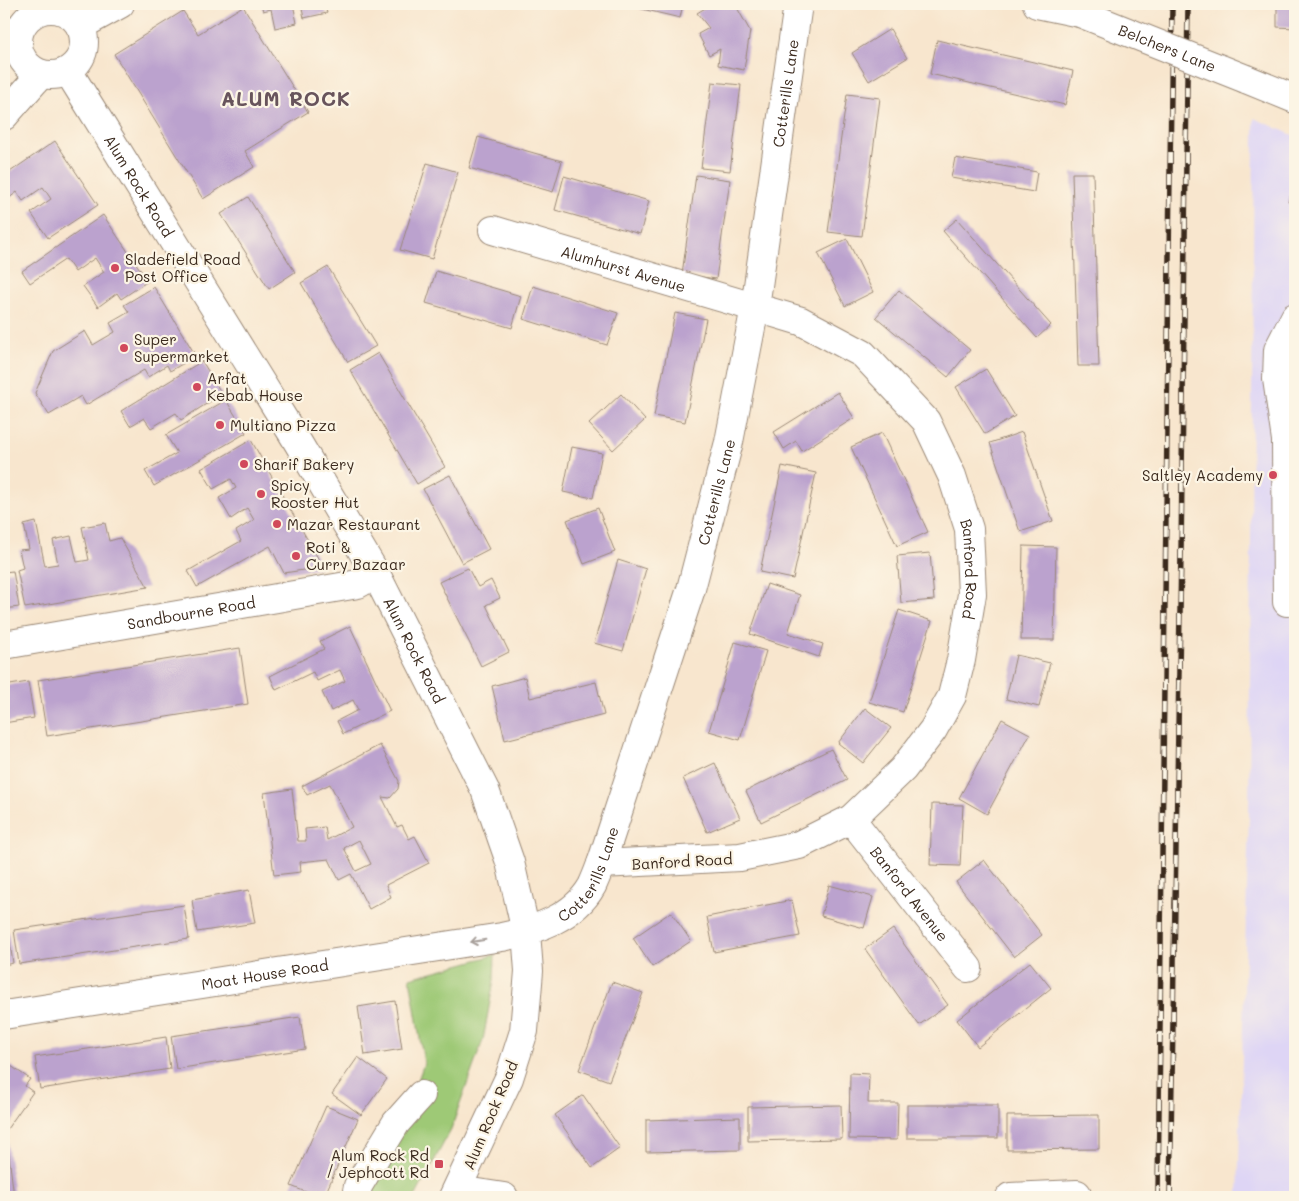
<svg xmlns="http://www.w3.org/2000/svg" width="1299" height="1201" font-family="Mali,sans-serif">
	<style>
		.built { fill: #ded5f5 }
		.green { fill: #9ec976; stroke: #6c7a4a }
		.building { fill: #bba2ce; fill-rule: evenodd }
		.lines { fill: none; stroke-linecap: round; stroke-linejoin: round }
		.minor-casing { stroke: #9a8876; stroke-width: 30 }
		.minor { stroke: #fff; stroke-width: 28 }
		.rail-casing { stroke: #3b2a1e; stroke-width: 5.5 }
		.rail { stroke: #fcf5e5; stroke-width: 4; stroke-dasharray: 11; stroke-linecap: butt }
		.minor-bridge-casing { stroke: #9a8876; stroke-width: 30; stroke-linecap: butt }
		.minor-bridge { stroke: #fff; stroke-width: 28 }
		.oneway { stroke: #a79f9a }
		.poi-dot { fill: #d1495b; stroke: #fcf5e5; stroke-width: 2 }
		.labels { text-anchor: middle; dominant-baseline: central; stroke-width: 4.5; stroke-linejoin: round; paint-order: stroke }
		.street-label { font-size: 15px; fill: #3b2a1e; stroke: #fcf5e5 }
		.poi-label { font-size: 15px; fill: #3b2a1e; stroke: #fcf5e5; text-anchor: start }
		.district-label { font-size: 20px; font-weight: bold; letter-spacing: 1px; fill: #68545c; stroke: #fcf5e5 }
	</style>
	<rect width="100%" height="100%" fill="#fcf5e5"/>
	<filter id="ink" filterUnits="userSpaceOnUse"><feTurbulence type="fractalNoise" baseFrequency=".02" numOctaves="2"/><feDisplacementMap in="SourceGraphic" scale="10" xChannelSelector="R" yChannelSelector="G"/><feConvolveMatrix kernelMatrix="1 2 1 2 8 2 1 2 1" color-interpolation-filters="sRGB"/></filter>
	<filter id="wash" filterUnits="userSpaceOnUse"><feTurbulence type="fractalNoise" baseFrequency=".0096" numOctaves="4" result="noise"/><feDisplacementMap in="SourceGraphic" scale="20" xChannelSelector="R" yChannelSelector="G"/><feGaussianBlur stdDeviation="1.12" result="paint"/><feColorMatrix in="noise" values="0 0 0 0 0 0 0 0 0 0 0 0 0 0 0 0 0 1.4 0 .05"/><feComposite in="paint" operator="in"/></filter>
	<g filter="url(#wash)">
		<rect width="100%" height="100%" fill="#f8e6ce"/>
		<path class="built" d="M1254,118L1295,136V1197H1238L1249,815Z"/>
		<path class="green" d="M495,955L494,980L483,1040L451,1129L415,1197H367L398,1139L424,1063L410,978Z"/>
		<g id="blocks">
			<g class="building">
				<path d="M261,4H293L297,23L275,28L271,9L263,11Z"/>
				<path d="M301,4H324L327,13L304,18Z"/>
				<path d="M621,4H683L680,18Z"/>
				<path d="M712,4H735L750,31L744,70L718,65L720,49L709,55L698,34L709,28L697,13Z"/>
				<path d="M1277,4H1295V28L1277,27Z"/>
				<path d="M243,6L308,112L245,151L254,167L203,199L114,54L183,11L198,34Z"/>
				<path d="M890,29L907,58L869,81L852,53Z"/>
				<path d="M937,40L1073,71L1065,105L930,74Z"/>
				<path d="M712,82L741,85L730,171L701,168Z"/>
				<path d="M847,94L880,98L862,236L828,232Z"/>
				<path d="M478,137L562,161L553,192L469,168Z"/>
				<path d="M55,141L98,205L48,238L31,213L51,199L43,187L23,201L17,192L8,199L4,193V176Z"/>
				<path d="M955,158L1037,172L1034,192L951,178Z"/>
				<path d="M427,163L458,172L432,259L400,250Z"/>
				<path d="M1072,173H1093L1099,366H1078Z"/>
				<path d="M696,175L730,180L716,279L682,274Z"/>
				<path d="M564,176L649,201L640,234L555,210Z"/>
				<path d="M1295,185V205L1288,202Z"/>
				<path d="M248,197L295,272L269,289L221,214Z"/>
				<path d="M103,215L148,281L121,299L117,293L98,307L83,286L104,272L95,258L75,272L66,259L30,283L22,271Z"/>
				<path d="M957,219L1051,325L1037,338L943,231Z"/>
				<path d="M847,239L873,292L845,306L818,253Z"/>
				<path d="M328,267L376,346L348,362L301,283Z"/>
				<path d="M436,271L521,296L512,328L426,303Z"/>
				<path d="M533,286L618,313L607,345L523,319Z"/>
				<path d="M154,287L196,356L170,371L167,365L148,377L144,370L86,405L81,396L49,415L35,393L53,351L85,331L93,345L115,332L110,323L129,312L124,305Z"/>
				<path d="M899,290L970,350L948,377L876,317Z"/>
				<path d="M675,313L706,319L685,422L654,416Z"/>
				<path d="M378,353L445,467L417,484L350,370Z"/>
				<path d="M202,361L222,394L181,420L176,413L151,428L144,418L130,426L121,411Z"/>
				<path d="M1295,361V392L1283,386Z"/>
				<path d="M986,369L1015,416L985,434L956,387Z"/>
				<path d="M838,392L854,418L802,451L796,441L784,449L774,432Z"/>
				<path d="M621,394L645,420L613,450L589,424Z"/>
				<path d="M226,400L246,433L154,486L145,471L177,453L166,435Z"/>
				<path d="M1022,432L1053,521L1020,532L990,443Z"/>
				<path d="M882,433L928,532L897,546L851,447Z"/>
				<path d="M251,440L323,567L284,573L270,546L197,587L188,571L241,541L236,531L254,520L247,508L231,519L219,498L236,488L231,479L213,489L201,469Z"/>
				<path d="M572,447L602,453L593,498L563,492Z"/>
				<path d="M782,466L816,473L793,579L760,572Z"/>
				<path d="M450,475L489,549L462,563L423,489Z"/>
				<path d="M598,508L615,552L584,564L567,520Z"/>
				<path d="M36,522L45,566L58,564L53,540L71,536L77,562L89,560L82,527L105,523L109,541L120,538L148,587L25,608L17,570L23,568L19,550L29,549L24,525Z"/>
				<path d="M1023,546L1056,547L1054,640H1021Z"/>
				<path d="M930,553L934,600L901,603L897,556Z"/>
				<path d="M618,560L646,569L623,651L594,643Z"/>
				<path d="M468,568L478,587L491,580L500,598L486,605L509,652L481,666L439,582Z"/>
				<path d="M13,571L19,607L4,609V572Z"/>
				<path d="M767,584L800,595L788,633L823,644L819,657L750,634Z"/>
				<path d="M899,610L932,621L903,712L869,702Z"/>
				<path d="M350,626L390,711L343,734L337,721L358,710L353,700L331,711L322,692L345,681L340,670L317,681L313,672L276,690L270,676L324,649L320,641Z"/>
				<path d="M735,642L766,651L740,740L709,731Z"/>
				<path d="M240,648L248,704L47,736L38,680Z"/>
				<path d="M1016,655L1050,663L1039,707L1006,699Z"/>
				<path d="M525,677L530,698L596,682L604,715L505,740L492,686Z"/>
				<path d="M28,682L34,718L4,723V686Z"/>
				<path d="M865,708L891,728L863,763L838,743Z"/>
				<path d="M1002,719L1030,734L987,814L959,798Z"/>
				<path d="M380,745L399,781L398,789L390,798L382,797L397,827L402,825L409,839L415,836L429,863L386,885L391,897L369,909L351,874L339,880L329,859L300,862L301,872L274,875L264,793L292,789L298,841H306L305,829L325,827L327,840L352,827L330,784L307,795L302,786ZM359,840L371,864L356,871L344,848Z"/>
				<path d="M831,749L847,780L761,822L746,791Z"/>
				<path d="M715,763L740,818L707,832L683,778Z"/>
				<path d="M932,804L963,805L960,866L930,865Z"/>
				<path d="M984,860L1042,935L1014,957L956,882Z"/>
				<path d="M829,885L873,897L864,928L821,916Z"/>
				<path d="M249,890L255,923L197,932L192,900Z"/>
				<path d="M792,900L800,936L714,952L707,917Z"/>
				<path d="M184,905L189,939L19,964L14,930Z"/>
				<path d="M671,912L691,941L652,967L633,938Z"/>
				<path d="M893,929L948,1005L919,1025L865,949Z"/>
				<path d="M8,931L13,963L4,965V932Z"/>
				<path d="M1030,962L1051,988L978,1047L957,1020Z"/>
				<path d="M612,982L643,993L609,1081L579,1070Z"/>
				<path d="M395,1001L402,1049L365,1055L358,1007Z"/>
				<path d="M300,1017L305,1049L176,1069L171,1036Z"/>
				<path d="M166,1037L170,1069L40,1089L35,1057Z"/>
				<path d="M358,1057L387,1079L361,1115L332,1094Z"/>
				<path d="M11,1066L30,1079L25,1086L33,1092L7,1129L4,1126V1077Z"/>
				<path d="M850,1073L869,1074L868,1103H898L897,1140L849,1139Z"/>
				<path d="M583,1095L620,1148L592,1168L555,1115Z"/>
				<path d="M841,1105L842,1139L748,1141V1107Z"/>
				<rect x="907" y="1105" width="91" height="33"/>
				<path d="M326,1106L358,1119L324,1197H318L291,1186Z"/>
				<path d="M1099,1115V1149L1007,1150V1116Z"/>
				<path d="M740,1117V1150L646,1152V1120Z"/>
				<path d="M6,1134L9,1156L14,1197H4V1135Z"/>
			</g>
		</g>
	</g>
	<g filter="url(#ink)">
		<use href="#blocks" fill-opacity="0" stroke="#9a8876" stroke-width="1"/>
		<g class="lines">
			<defs>
				<g id="minor">
					<path d="M1037,4L1080,13"/>
					<circle cx="51" cy="42" r="33"/>
					<path d="M80,26L120,4"/>
					<path id="s1" d="M68,71L294,436L376,574L485,790L510,862L526,932L529,971L524,1031L509,1078L453,1197"/>
					<path d="M1246,79L1295,99"/>
					<path d="M4,116L41,74"/>
					<path id="s2" d="M493,230L801,321L863,354L926,421L952,476L969,529L972,594L961,660L952,696L933,730L903,769L851,819L799,845L740,857L601,864"/>
					<path d="M1287,602L1286,440L1277,379L1278,350L1295,317"/>
					<path id="s3" d="M4,645L358,584L376,574"/>
					<path id="s4" d="M851,819L968,968"/>
					<path id="s5" d="M4,1015L502,937C535,930 574,918 592,886C595,880 598,872 601,864L691,589L729,442L755,307L798,4"/>
					<path d="M458,1190L504,1197"/>
					<path d="M356,1197L358,1186L396,1123L421,1095"/>
					<path d="M1010,1197L1077,1194"/>
				</g>
			</defs>
			<use href="#minor" class="minor-casing"/>
			<use href="#minor" class="minor"/>
			<defs>
				<g id="rail">
					<path d="M1158,1197L1172,4"/>
					<path d="M1170,1197L1181,553L1188,4"/>
				</g>
			</defs>
			<use href="#rail" class="rail-casing"/>
			<use href="#rail" class="rail"/>
			<defs>
				<g id="minor-bridge">
					<path id="s6" d="M1080,13L1246,79"/>
				</g>
			</defs>
			<use href="#minor-bridge" class="minor-bridge-casing"/>
			<use href="#minor-bridge" class="minor-bridge"/>
		</g>
		<defs><path id="oneway-shaft" d="M-6 0H5M1.5-3L5.5 0L1.5 3" fill="none" stroke-width="1.6" stroke-linecap="round" stroke-linejoin="round" transform="scale(1.25)"/></defs>
		<use class="oneway" href="#oneway-shaft" transform="translate(478 941) rotate(171)"/>
	</g>
	<g class="poi-dot">
		<circle cx="115" cy="268" r="5"/>
		<circle cx="124" cy="348" r="5"/>
		<circle cx="197" cy="387" r="5"/>
		<circle cx="220" cy="425" r="5"/>
		<circle cx="244" cy="464" r="5"/>
		<circle cx="1273" cy="475" r="5"/>
		<circle cx="261" cy="494" r="5"/>
		<circle cx="277" cy="524" r="5"/>
		<circle cx="296" cy="556" r="5"/>
		<rect x="434" y="1159" width="10" height="10" rx="2.5"/>
	</g>
	<g class="labels">
		<g class="street-label">
			<text stroke="none"><textPath href="#s6" startOffset="94">Belchers Lane</textPath></text>
			<text stroke="none"><textPath href="#s5" startOffset="1429">Cotterills Lane</textPath></text>
			<text stroke="none"><textPath href="#s1" startOffset="135">Alum Rock Road</textPath></text>
			<text stroke="none"><textPath href="#s2" startOffset="136">Alumhurst Avenue</textPath></text>
			<text stroke="none"><textPath href="#s5" startOffset="1024">Cotterills Lane</textPath></text>
			<text stroke="none"><textPath href="#s2" startOffset="640">Banford Road</textPath></text>
			<text stroke="none"><textPath href="#s3" startOffset="190">Sandbourne Road</textPath></text>
			<text stroke="none"><textPath href="#s1" startOffset="675">Alum Rock Road</textPath></text>
			<text transform="translate(682 861) rotate(-3)">Banford Road</text>
			<text stroke="none"><textPath href="#s5" startOffset="619">Cotterills Lane</textPath></text>
			<text stroke="none"><textPath href="#s4" startOffset="95">Banford Avenue</textPath></text>
			<text stroke="none"><textPath href="#s5" startOffset="264">Moat House Road</textPath></text>
			<text transform="translate(490 1115) rotate(-67)">Alum Rock Road</text>
		</g>
		<g class="poi-label">
			<text x="125" y="259">Sladefield Road<tspan x="125" dy="17">Post Office</tspan></text>
			<text x="134" y="339">Super<tspan x="134" dy="17">Supermarket</tspan></text>
			<text x="207" y="378">Arfat<tspan x="207" dy="17">Kebab House</tspan></text>
			<text x="230" y="425">Multiano Pizza</text>
			<text x="254" y="464">Sharif Bakery</text>
			<text x="1263" y="475" text-anchor="end">Saltley Academy</text>
			<text x="271" y="485">Spicy<tspan x="271" dy="17">Rooster Hut</tspan></text>
			<text x="287" y="524">Mazar Restaurant</text>
			<text x="306" y="547">Roti &amp;<tspan x="306" dy="17">Curry Bazaar</tspan></text>
			<text x="429" y="1155" text-anchor="end">Alum Rock Rd<tspan x="429" dy="17">/ Jephcott Rd</tspan></text>
		</g>
		<g class="district-label">
			<text x="286" y="98">ALUM ROCK</text>
		</g>
	</g>
	<rect width="1299" height="1201" fill="none" stroke="#fcf5e5" stroke-width="20"/>
</svg>
